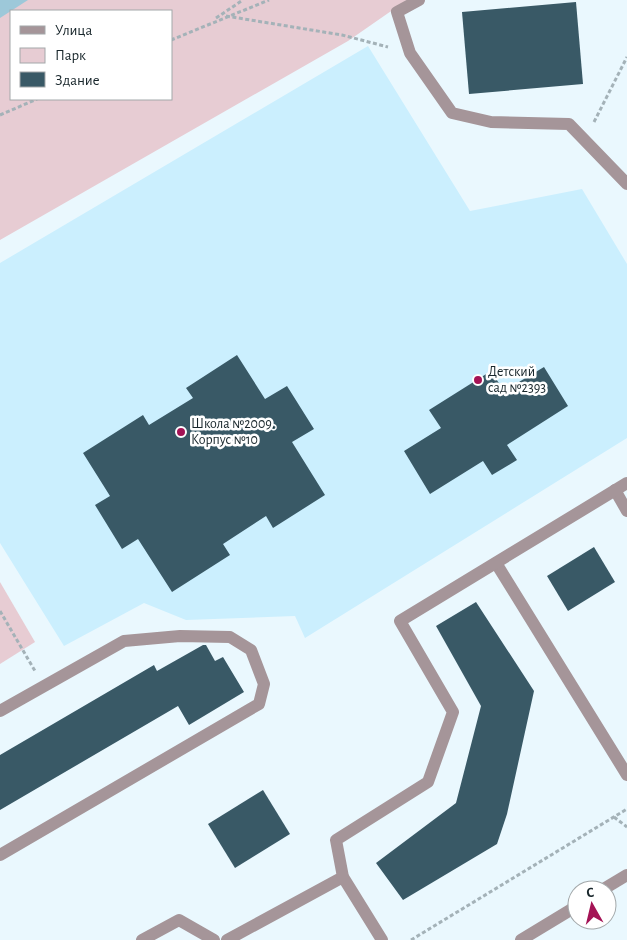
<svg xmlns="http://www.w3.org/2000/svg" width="627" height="940" font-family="'Alegreya Sans',sans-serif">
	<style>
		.built { fill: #cbeffe }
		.green { fill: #e7ccd3; fill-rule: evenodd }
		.water { fill: #9dc8d9 }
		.building { fill: #395966 }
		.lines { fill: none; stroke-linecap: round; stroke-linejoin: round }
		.path { stroke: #a4b2b8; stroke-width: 3; stroke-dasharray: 4 2.5; stroke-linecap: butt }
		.minor { stroke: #a59599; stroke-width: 12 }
		.poi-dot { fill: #a41355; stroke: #fff; stroke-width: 2 }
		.labels { text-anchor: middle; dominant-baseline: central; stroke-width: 5; stroke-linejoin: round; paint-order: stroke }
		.poi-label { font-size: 14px; fill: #18262b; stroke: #fff; text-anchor: start }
	</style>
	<rect width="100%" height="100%" fill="#eaf8fe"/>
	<path class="built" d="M368,46L470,211L582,189L627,264V438L305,638L295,616L186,620L144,603L64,646L0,543V263Z"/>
	<g class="green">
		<path d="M0,0H407L348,41L0,240ZM11,11H171V99H11Z"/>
		<path d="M0,582L35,642L0,664Z"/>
	</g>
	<path class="water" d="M0,0H28L0,18Z"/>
	<g class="building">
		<path d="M576,2L583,84L469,94L462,12Z"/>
		<path d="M237,355L265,399L287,386L314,429L292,442L325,495L273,528L266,516L223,544L230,555L172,592L138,539L122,549L95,505L110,496L83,453L143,415L149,425L193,398L186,388Z"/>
		<path d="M544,367L568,406L507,445L517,460L492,475L483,461L430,494L404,451L441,428L429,410L491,371L504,391Z"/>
		<path d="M594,547L615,582L568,611L547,576Z"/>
		<path d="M476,602L534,691L507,814L497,844L403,900L376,863L456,803L481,706L436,626Z"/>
		<path d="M203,645H206L215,661L223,657L244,692L189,725L178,706L0,810V755L154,665L157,671Z"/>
		<path d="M263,790L290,834L235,868L208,824Z"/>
	</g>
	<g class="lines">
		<g class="path">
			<path d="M226,16L342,35L388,47"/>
			<path d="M216,18L243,0"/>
			<path d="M171,40L269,0"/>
			<path d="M0,115L37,99"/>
			<path d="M594,122L627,57"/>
			<path d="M0,611L35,671"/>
			<path d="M614,817L627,827"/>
			<path d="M411,940L627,809"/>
		</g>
		<g class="minor">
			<path d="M419,0L397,12L410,53L452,113L491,122L569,124L627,184"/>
			<path d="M615,490L627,511"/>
			<path d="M496,563L627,775"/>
			<path d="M0,711L124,641L180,636L230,637L251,650L264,684L259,704L0,855"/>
			<path d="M602,890L627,875"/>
			<path d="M142,940L179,920L214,940"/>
			<path d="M227,940L343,877"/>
			<path d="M382,940L343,877L336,840L428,782L453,712L400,621L627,483"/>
			<path d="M521,940L577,906"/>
		</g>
	</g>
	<g class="poi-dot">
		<circle cx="478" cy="380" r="5"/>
		<circle cx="181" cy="432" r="5"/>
	</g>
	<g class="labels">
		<g class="poi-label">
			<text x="488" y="372">Детский<tspan x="488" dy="16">сад №2393</tspan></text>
			<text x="191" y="424">Школа №2009.<tspan x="191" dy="16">Корпус №10</tspan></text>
		</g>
	</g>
	<rect x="10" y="10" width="162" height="90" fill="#ffffff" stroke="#a3a8aa"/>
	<rect x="20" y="26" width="25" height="8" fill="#a59599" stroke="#a3a8aa"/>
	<text x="55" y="35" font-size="15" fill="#18262b">Улица</text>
	<rect x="20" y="48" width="25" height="15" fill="#e7ccd3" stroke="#a3a8aa"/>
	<text x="55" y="60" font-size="15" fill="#18262b">Парк</text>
	<rect x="20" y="72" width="25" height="15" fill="#395966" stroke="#a3a8aa"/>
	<text x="55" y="85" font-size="15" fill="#18262b">Здание</text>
	<g transform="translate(592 905) rotate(352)"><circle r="24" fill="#ffffff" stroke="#a3a8aa"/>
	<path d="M0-4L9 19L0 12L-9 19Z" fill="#a41355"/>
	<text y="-8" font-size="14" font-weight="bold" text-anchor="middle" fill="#18262b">С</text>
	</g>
</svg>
